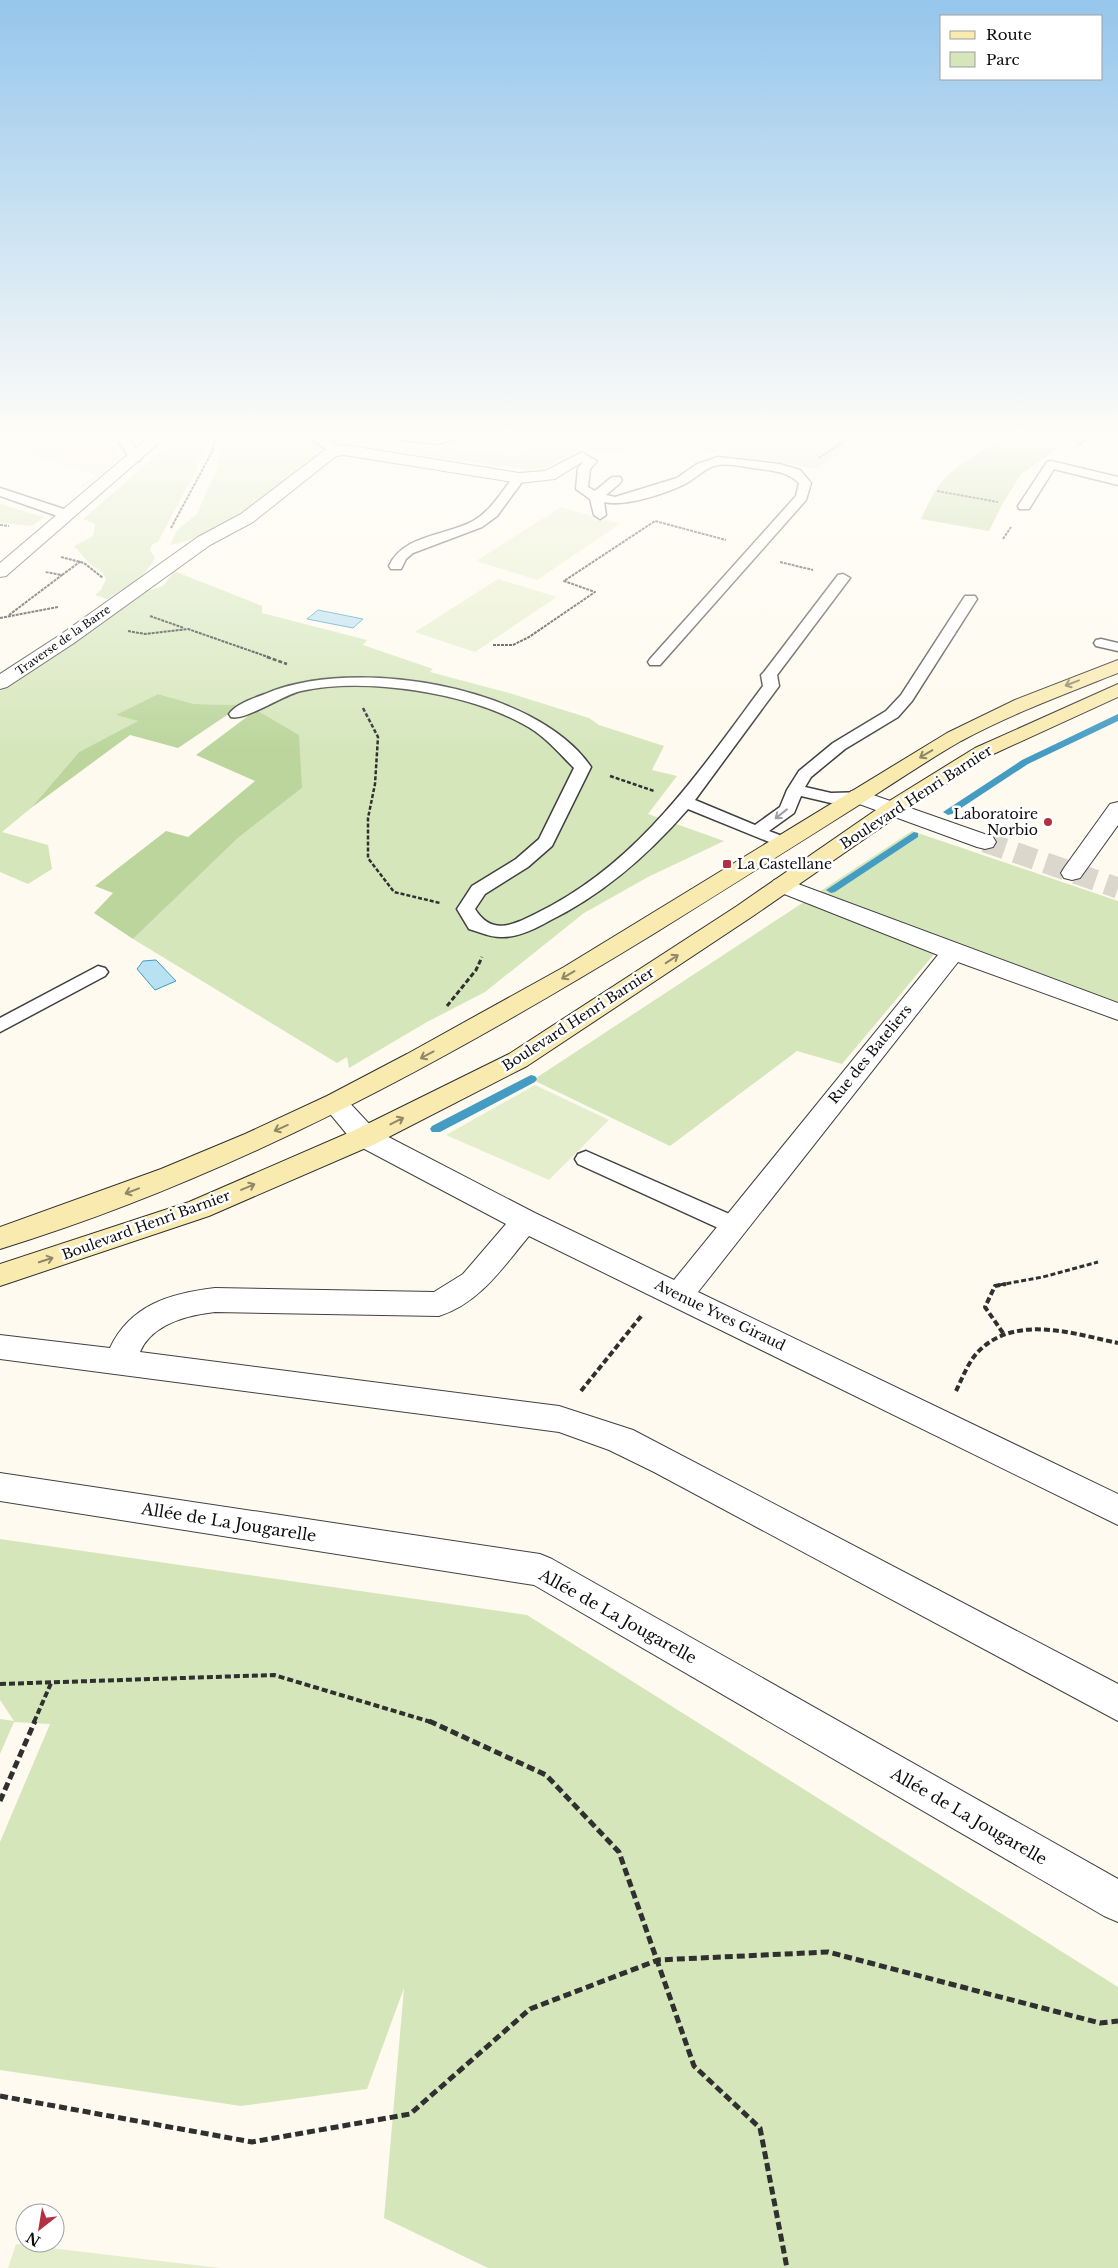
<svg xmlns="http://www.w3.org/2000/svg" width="1118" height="2268" font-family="'Libre Baskerville',serif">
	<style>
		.green { fill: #d5e6bb }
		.forest { fill: #bbd59c }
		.pitch { fill: #e5eecc }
		.plaza { fill: #eee8df }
		.water { fill: #b8e1f1; stroke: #449cc3 }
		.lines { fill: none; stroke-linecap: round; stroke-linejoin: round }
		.stream { fill: #449cc3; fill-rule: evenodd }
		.street-tunnel { stroke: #dad7cd; stroke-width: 21; stroke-dasharray: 21 11; stroke-linecap: butt }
		.lane-casing { stroke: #414141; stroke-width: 3 }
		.street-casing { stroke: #414141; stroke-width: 2 }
		.secondary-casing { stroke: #303030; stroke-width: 2 }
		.path-far4 { stroke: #303030; stroke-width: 2; stroke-dasharray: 3 1; stroke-linecap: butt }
		.path-far3 { stroke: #303030; stroke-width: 2.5; stroke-dasharray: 4 2; stroke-linecap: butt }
		.path-far2 { stroke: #303030; stroke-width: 3; stroke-dasharray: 5 2.5; stroke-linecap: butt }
		.path-far1 { stroke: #303030; stroke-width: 4; stroke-dasharray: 6 3; stroke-linecap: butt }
		.path { stroke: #303030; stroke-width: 5; stroke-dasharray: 8 4; stroke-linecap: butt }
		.lane { fill: #fff; fill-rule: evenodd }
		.street { fill: #fff; fill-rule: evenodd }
		.secondary { fill: #f9eaaf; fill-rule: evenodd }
		.oneway { stroke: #8f8767 }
		.oneway2 { stroke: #9f9f9f }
		.poi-dot { fill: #b33042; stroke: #fff; stroke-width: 2 }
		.labels { text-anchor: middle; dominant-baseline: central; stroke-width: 5; stroke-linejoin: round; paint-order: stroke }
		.far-street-label { font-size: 11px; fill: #0e0e0e; stroke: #fff }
		.street-label { font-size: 14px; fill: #0e0e0e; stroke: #fff }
		.poi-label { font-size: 14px; fill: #0e0e0e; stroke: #fff; text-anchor: end }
		.near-street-label { font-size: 16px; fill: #0e0e0e; stroke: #fff }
	</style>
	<rect width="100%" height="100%" fill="#fefaef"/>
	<g class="green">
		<path d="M180,435H196L203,451L197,468L158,542L152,545L150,550L155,558C141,582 128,585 107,599L95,595L101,590L106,579L103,573L90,564L74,546L93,536L95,524L83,519Z"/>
		<path d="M220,435H303L321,444L315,456C271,492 226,534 170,545L177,530L197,514L217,468L219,446L217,438Z"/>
		<path d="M545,435H868L816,469L639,439L617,454L580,448L542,470H530L402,453L408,446L438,450L442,447L517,456Z"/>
		<path d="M941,435H1004L990,447Z"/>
		<path d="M0,504L44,517L32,526L0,523Z"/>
		<path d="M174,571L262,606V613L367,640L363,645L433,669L430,672L509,693L589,718L599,725L664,746L652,770L677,776L648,814L724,841L648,877L584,913L485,992L427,1022L349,1068L347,1057L337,1063L133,939L238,838L302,788L256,711L244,718L230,712L241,705L194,704L158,694L117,715L139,721L79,752L31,808L2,832L48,845L52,869L28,884L0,872V691L147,591L163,586Z"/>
		<path d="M912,831L1118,901V1002L945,941L842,1064L797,1051L670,1146L533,1080Z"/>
		<path d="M0,1539L527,1615L1118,1987V2268H488L384,2218L404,1988L367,2089L241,2106L0,2070V1842L50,1724L14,1722L0,1754V1719L14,1721L0,1700Z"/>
	</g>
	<g class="forest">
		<path d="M1004,435H1077L1021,474L1003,503L989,531L921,519C927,505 938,483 950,473C967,459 987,450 1004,435Z"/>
		<path d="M158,694L194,704L242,705L178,748L130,735L31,808L79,752L138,721L116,715Z"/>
		<path d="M256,710L299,735L302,788L238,838L133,939L94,913L113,893L95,886L166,831L188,837L255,781L196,755Z"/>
	</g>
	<g class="pitch">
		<path d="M561,507L620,524L537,580L476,561Z"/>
		<path d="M498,579L557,597L475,652L415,632Z"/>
		<path d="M535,1085L609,1120L549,1180L446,1135Z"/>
		<path d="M16,2244L220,2268H8Z"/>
	</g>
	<path class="plaza" d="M0,435H68L71,441L81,444L110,443L119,458L83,488L80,486L96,475L0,446Z"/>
	<g class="water">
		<path d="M318,610L363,619L353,628L307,619Z"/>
		<path d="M156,960L176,981L155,990L137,969L143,961Z"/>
	</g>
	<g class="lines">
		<g class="stream">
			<path d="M1118,714V721L1028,764L952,814L948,815L943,812L1022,760Z"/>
			<path d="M914,832L918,833V837L835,892L831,893L826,890Z"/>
			<path d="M531,1075L535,1076L537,1079L535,1082L440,1132H432L430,1129L432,1126Z"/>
		</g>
		<path class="street-tunnel" d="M985,842L1118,888"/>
		<defs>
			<g id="lane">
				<path d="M115,435H127L141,458L139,461H131Z"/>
				<path d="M306,435C322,435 333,438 343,451L337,455L333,454Z"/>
				<path d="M389,435H467L439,444L395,439Z"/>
				<path d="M582,453L597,461L590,469L588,487L595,491L612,477H620L622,480L620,483L606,495L615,497L677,478L697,464L718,457L779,464L800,470L811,483L806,500L660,665H650L648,662L650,659L796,496L799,483C788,472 775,471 761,469C748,468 731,463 718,465C705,467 697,478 685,484C665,494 625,507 604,502L606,515L600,519L594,515L590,499L576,489L578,468L583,462L576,457Z"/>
				<path d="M1051,461L1118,477V485L1054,469L1029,509H1019L1018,506L1047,462Z"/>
				<path d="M519,474L525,478L497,516L482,527L413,553L406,559L401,569H391L389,566C403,535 445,536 473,521C491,511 502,491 515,475Z"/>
				<path d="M0,488L73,512L74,515L68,519L63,518L0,496Z"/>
				<path d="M843,574L850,578L777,675L779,686L695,800L755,825L780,807L787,790L799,771L833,743L886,711L901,695L965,596H975L977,599L912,701L898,717L845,749L811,777L805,787L831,793L865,792L867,796L865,800L831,803L801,796L794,813L769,831L790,839L793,843L790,847L784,848L688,809C648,855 604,894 549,921C535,929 519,937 503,937C491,938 480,932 469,929L457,909L472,886L516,859L539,839L574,768C558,752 543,734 523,724C465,692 365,677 301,691C283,695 245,721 231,717L229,714C236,704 254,698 265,694C352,656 535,685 591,767L552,846L528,867L485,894L475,909C492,936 513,925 537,913C638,864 698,773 763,686L761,675L764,672L838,575Z"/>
				<path d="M1101,639L1118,643V651L1096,646L1094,643L1096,640Z"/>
				<path d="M98,966L105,968L108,972L105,976L0,1032V1018Z"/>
				<path d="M586,1151L743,1220L746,1226L743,1232L735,1234L727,1232L578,1164L575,1159L578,1154Z"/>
			</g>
			<g id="street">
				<path d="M151,435H168L6,576L0,577V563Z"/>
				<path d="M344,445L519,473L545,471L582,452L590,457L555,479L519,483L344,455L336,456L253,522L210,545L74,643L7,687L0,689V674L60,635L198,537L241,514L325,450Z"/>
				<path d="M859,790L993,837L996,842L993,847L985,849L977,847L851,801L848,796L851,791Z"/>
				<path d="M1118,802V825L1080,878L1072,880L1064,878L1061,873L1064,868L1110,804Z"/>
				<path d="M782,878L1118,1003V1020L958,962L698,1292L1118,1494V1525L529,1236C503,1267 480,1303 439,1316L215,1312C188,1315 152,1324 140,1352L559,1406L633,1430L1118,1684V1721L654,1472L609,1450L559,1432L0,1359V1335L110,1348C130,1305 171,1293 215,1288L434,1292L463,1274L506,1224L355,1144L322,1104L325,1098L335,1095L345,1098L375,1130L535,1213L674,1280L938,955L774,890L770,885L774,880Z"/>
				<path d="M0,1473L540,1554L552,1559L1118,1879V1922L1104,1916L534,1585L0,1501Z"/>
			</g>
			<g id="secondary">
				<path d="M1118,660V673C1065,694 1011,714 961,741C926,761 893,784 859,805C791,848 723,891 655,933C447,1060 234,1177 0,1249V1227L161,1169L245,1134L327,1096L407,1054L564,967L947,733L1015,700Z"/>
				<path d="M1118,684V697L989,756L902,813L753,916L527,1066L375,1144L209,1216L0,1286V1264L189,1202L355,1130L509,1054L737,906L886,803L975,748Z"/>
			</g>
		</defs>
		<use href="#lane" class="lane-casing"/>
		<use href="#street" class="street-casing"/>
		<use href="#secondary" class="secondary-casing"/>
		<g class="path-far4">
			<path d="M606,442L622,435"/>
			<path d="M1079,445L1092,435"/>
			<path d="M819,458L846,440L858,435"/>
			<path d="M937,491L998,502"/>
			<path d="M0,525L9,526"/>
			<path d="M171,528L212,452L216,435"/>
			<path d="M1003,539L1011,527"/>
			<path d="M61,557L84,563L103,578"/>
			<path d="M780,562L813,570"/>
			<path d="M62,575L81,561"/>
			<path d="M9,615L62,575L45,572"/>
			<path d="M150,616L184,628"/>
			<path d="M0,618L58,607"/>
			<path d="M128,631L145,634L188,629L271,658"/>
			<path d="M493,645H513L529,637L595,592L564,581L655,521L726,540"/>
		</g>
		<g class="path-far3">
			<path d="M267,657L287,664"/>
			<path d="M363,708L378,737L375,784L368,818V858L394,892L440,903"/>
			<path d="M610,776L654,791"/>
		</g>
		<g class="path-far2">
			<path d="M447,1006L476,970L482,957"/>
			<path d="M999,1285L1043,1277L1098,1262"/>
		</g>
		<g class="path-far1">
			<path d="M1003,1333L985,1307L995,1286L1006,1284"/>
			<path d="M581,1391L642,1315"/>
			<path d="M956,1391C963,1377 969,1359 982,1348C1019,1315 1075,1334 1118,1343"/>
			<path d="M0,1684L274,1675L431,1722"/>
			<path d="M34,1722L52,1681"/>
		</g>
		<g class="path">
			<path d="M429,1721L546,1775L619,1852L694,2066L760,2128L787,2268"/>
			<path d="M0,1801L35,1721"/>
			<path d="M0,2096L252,2142L410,2114L530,2009L658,1960L828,1952L1100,2023L1118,2021"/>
		</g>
		<use href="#lane" class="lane"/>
		<use href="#street" class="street"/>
		<use href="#secondary" class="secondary"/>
	</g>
	<defs><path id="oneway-shaft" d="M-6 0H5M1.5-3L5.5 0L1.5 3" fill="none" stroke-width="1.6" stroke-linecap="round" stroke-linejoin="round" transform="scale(1.25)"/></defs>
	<g class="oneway">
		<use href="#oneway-shaft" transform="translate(1072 683) rotate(159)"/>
		<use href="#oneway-shaft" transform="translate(926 754) rotate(149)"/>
		<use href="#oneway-shaft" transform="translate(672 959) rotate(-33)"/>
		<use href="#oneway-shaft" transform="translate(568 975) rotate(149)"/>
		<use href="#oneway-shaft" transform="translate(427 1055) rotate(152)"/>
		<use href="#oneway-shaft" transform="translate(397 1121) rotate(-27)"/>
		<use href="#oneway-shaft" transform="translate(281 1128) rotate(156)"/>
		<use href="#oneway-shaft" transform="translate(248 1187) rotate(-23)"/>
		<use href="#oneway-shaft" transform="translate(132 1191) rotate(159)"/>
		<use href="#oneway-shaft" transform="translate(46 1260) rotate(-18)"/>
	</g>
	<use class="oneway2" href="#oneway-shaft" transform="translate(781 814) rotate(142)"/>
	<linearGradient id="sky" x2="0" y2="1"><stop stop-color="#95c6ec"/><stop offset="0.58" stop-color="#fffdf8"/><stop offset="1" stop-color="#fffdf8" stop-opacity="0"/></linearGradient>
	<rect width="1118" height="753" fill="url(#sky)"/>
	<g class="poi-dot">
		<circle cx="1048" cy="822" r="5"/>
		<rect x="722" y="859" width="10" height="10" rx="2.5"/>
	</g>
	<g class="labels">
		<g class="far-street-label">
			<text transform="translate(63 640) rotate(-35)">Traverse de la Barre</text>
		</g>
		<g class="street-label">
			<text transform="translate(916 797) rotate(-33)">Boulevard Henri Barnier</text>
			<text transform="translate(578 1019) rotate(-33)">Boulevard Henri Barnier</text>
			<text transform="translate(870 1054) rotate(-51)">Rue des Bateliers</text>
			<text transform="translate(146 1225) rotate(-20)">Boulevard Henri Barnier</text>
			<text transform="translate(720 1315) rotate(26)">Avenue Yves Giraud</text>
		</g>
		<g class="poi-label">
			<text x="1038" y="814">Laboratoire<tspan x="1038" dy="16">Norbio</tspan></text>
			<text x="737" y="864" text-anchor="start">La Castellane</text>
		</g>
		<g class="near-street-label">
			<text transform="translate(229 1522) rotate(9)">Allée de La Jougarelle</text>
			<text transform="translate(618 1616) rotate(29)">Allée de La Jougarelle</text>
			<text transform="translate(969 1816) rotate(30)">Allée de La Jougarelle</text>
		</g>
	</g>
	<rect x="940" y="15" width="162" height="65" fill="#ffffff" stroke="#9f9f9f"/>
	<rect x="950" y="31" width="25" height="8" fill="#f9eaaf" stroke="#9f9f9f"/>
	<text x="986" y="40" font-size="15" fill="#0e0e0e">Route</text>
	<rect x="950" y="52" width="25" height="15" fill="#d5e6bb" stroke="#9f9f9f"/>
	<text x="986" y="65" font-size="15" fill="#0e0e0e">Parc</text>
	<g transform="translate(40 2228) rotate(211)"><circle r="24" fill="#ffffff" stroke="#9f9f9f"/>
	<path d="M0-4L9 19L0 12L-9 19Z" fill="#b33042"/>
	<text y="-8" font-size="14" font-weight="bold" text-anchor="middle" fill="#0e0e0e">N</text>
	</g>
</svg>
